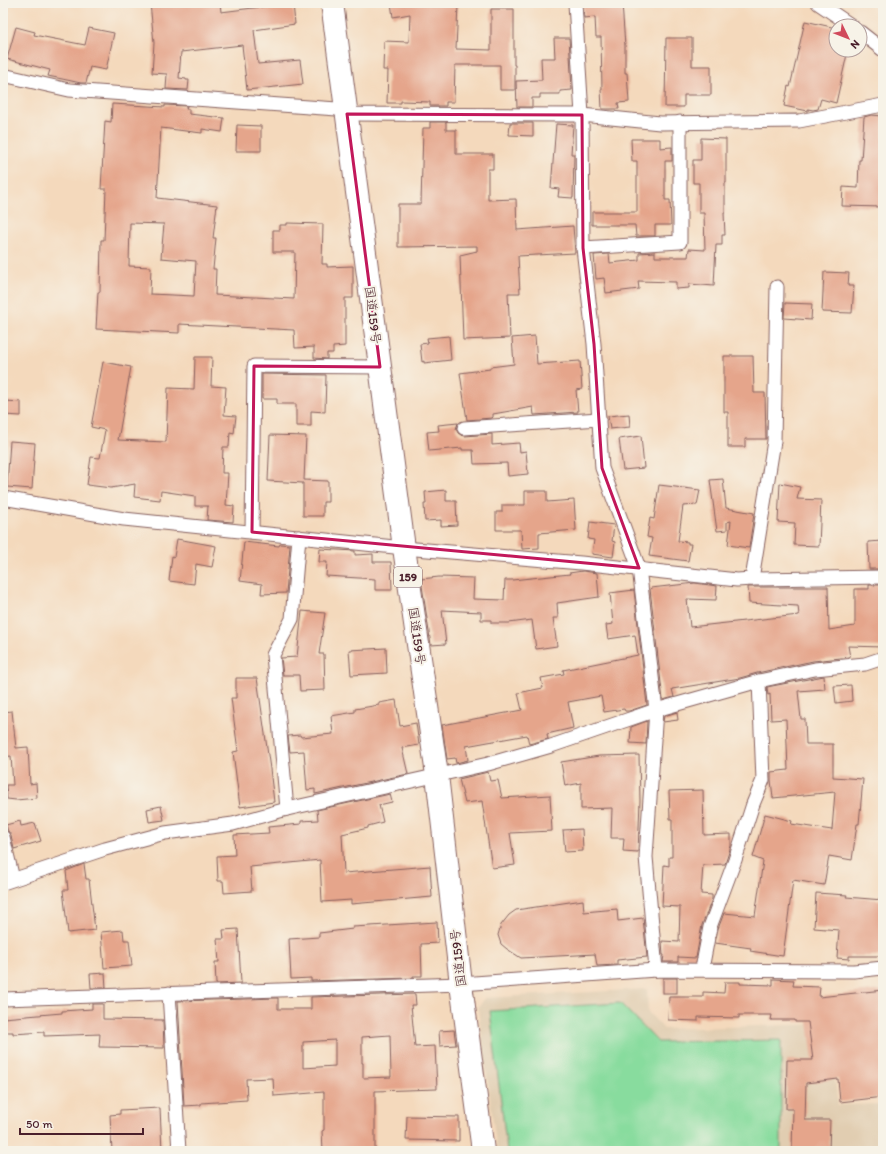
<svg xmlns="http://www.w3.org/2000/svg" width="886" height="1154" font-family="Itim,'Klee One',sans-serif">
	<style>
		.built { fill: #e1cdb1 }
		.green { fill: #88dc9e; stroke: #697e64 }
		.building { fill: #e5a58b; fill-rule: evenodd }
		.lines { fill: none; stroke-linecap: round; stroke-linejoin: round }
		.street-casing { stroke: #86605e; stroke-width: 15 }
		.highway-casing { stroke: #86605e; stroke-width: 24 }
		.street { stroke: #fff; stroke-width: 13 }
		.highway { stroke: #fff; stroke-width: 22 }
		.marked { fill: none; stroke: #c2185b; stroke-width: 3; stroke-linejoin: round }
		.labels { text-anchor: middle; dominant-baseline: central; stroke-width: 4; stroke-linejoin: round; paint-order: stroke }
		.shield { fill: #f7f3e8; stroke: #7e5f64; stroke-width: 1 }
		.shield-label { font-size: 12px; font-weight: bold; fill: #4a1f2b }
		.street-label { font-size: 13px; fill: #4a1f2b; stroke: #f7f3e8 }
	</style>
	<rect width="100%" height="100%" fill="#f7f3e8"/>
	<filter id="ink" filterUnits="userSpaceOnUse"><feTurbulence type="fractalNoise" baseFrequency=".025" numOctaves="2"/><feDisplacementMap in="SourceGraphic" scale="8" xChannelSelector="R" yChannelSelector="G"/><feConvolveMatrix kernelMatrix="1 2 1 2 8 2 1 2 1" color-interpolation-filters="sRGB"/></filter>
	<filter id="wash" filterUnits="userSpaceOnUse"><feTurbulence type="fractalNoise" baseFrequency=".012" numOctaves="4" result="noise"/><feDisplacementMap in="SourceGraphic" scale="16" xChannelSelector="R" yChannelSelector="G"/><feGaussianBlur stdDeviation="0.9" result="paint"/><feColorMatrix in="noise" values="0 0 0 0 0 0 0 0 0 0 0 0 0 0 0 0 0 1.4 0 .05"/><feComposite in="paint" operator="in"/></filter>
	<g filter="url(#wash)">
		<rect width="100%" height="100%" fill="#f4d9bc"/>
		<path class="built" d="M647,989L648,1012L664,1029L828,1024L838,1105L882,1104L883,1151H497L478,1008L485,998Z"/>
		<path class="green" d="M620,1003L658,1042L781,1040V1151H507L490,1011Z"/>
		<g id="blocks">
			<g class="building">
				<path d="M150,3H220L221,12L293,3L295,24L254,30L258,64L300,60L303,84L247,90L242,45L181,52L179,78L186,79V80H189L188,90L166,89L167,74L152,73L154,43Z"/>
				<path d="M391,3H454V5H458L456,49L491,50V9H514V65H515V90H500V65H455L454,102H446V106H430V102L401,101V103H387L388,70H383L384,41L409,42L410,14L393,17Z"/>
				<path d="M598,3H622L625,46V73H627L629,102L618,103L619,109H602L601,89H602L601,37H596L595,17L584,18L583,4Z"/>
				<path d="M805,21L836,28V50H848L836,103L821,99L818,109L813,110L808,109V111L784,106L788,86L790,87Z"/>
				<path d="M16,27L35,32L34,35L85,45L89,28L114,33L106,70L90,67L86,83H81L48,76L50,70L7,59Z"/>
				<path d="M554,38H569L572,90L560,91V94H540V98H532V107H517L516,81L542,80L541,58H555Z"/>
				<path d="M666,38H692V66H711V95H684V107H665Z"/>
				<path d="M112,104L165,107V105L187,106L186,109H189V114L224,118L222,132L202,129V133L161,128L157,198L217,205L213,238H216L213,269H216L215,295L294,299L295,252H273V230H280V225H287V223L323,224L322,264H327V267L353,266V298H345V346L333,347V353H327V359L314,358V347L295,348L294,330L179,324V333L96,329L98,292H100L101,240H104L106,189H101L105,121L111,122ZM130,223L164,224L161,258L196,261L194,296L150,294L151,267L129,266Z"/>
				<path d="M871,115L883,116V207L842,206L843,187L858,188L859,160H861L864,117Z"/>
				<path d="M430,122H446V130H456V154H493V169H488V200L516,199L517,230L573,226L575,253L518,256L520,293H508L510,338L463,340L460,255L477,251V246L398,247V204H421L423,128H430Z"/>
				<path d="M510,123H533V136L509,135Z"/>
				<path d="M556,124L573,125L571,154H574L573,198L558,197L559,189L551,188Z"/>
				<path d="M237,125L261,126V151H236Z"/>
				<path d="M701,138L726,139V183H725V213H724L725,235H722V245H716L714,286L689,284V288L676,289V282L638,281L639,289L606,293L604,278L596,279L594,255L609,254L610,263L639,260V253L655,252V257H688L689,249L705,250L704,213H699V183H693V160H701Z"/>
				<path d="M631,139H660V148L672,147V161H665V200H670L671,225H655V236H636L635,225H592V212H637V161H632Z"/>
				<path d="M824,272L849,273L848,286H854L852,313L822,312Z"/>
				<path d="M785,303L812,304L811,320L784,318Z"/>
				<path d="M449,336L451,360L424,363V361L422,362L420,344L428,343L427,338Z"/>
				<path d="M535,336L537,364L580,361L582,389L576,390L578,412L534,415L533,407L493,414V417L492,418L467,420L460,373L490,369V367L514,364L512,338Z"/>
				<path d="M724,356H753L754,393H765L766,439H745V447H728V412H724Z"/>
				<path d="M195,357H212L211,386L226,387L224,415L236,416L234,433L230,432L229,447H223L222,473H228L226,505L234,506L233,522L207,520L208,506H195V496L161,491L160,500L134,497L135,484L111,488L87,485L91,457L100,458L105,430L91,427L103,362L131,367L118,440L166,442L168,388L194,389Z"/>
				<path d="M262,374L326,375L325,412L311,411V426H296V404H277V399H262Z"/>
				<path d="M5,401L21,402V416L4,415Z"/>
				<path d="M629,414L630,427L610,429L608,416Z"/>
				<path d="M458,423L456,429L458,433L461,435L465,436L492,434V445L519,443L520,452L526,451L528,474L508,476L507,463L474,464L473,450H462V448L429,451L427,432L439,431L438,425Z"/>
				<path d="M270,435L306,436L304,480L328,481V502H323V516H303V483L268,481Z"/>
				<path d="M641,436L644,468L623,470L619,439Z"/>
				<path d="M10,441L35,443L32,489L7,487Z"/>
				<path d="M723,479L726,508L754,513L749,548L728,545L731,521L727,522V530L717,531L710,480Z"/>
				<path d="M780,483L800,487L797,499L821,500L819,546L794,545L795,523L778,522Z"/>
				<path d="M659,485L700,490L697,505L683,506L678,541L688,542V544H691L688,561L649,556L652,538L647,537L650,518L654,519Z"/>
				<path d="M446,490V501H456L457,525L441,526V520L425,521L424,504H426L425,492Z"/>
				<path d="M525,491H547V502L574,500L576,530L539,533V548L522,549L521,530H496V512H502V505H525Z"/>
				<path d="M590,522L614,525L612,541L615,542L613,557L592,554L594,540L588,539Z"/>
				<path d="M177,539L216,546L212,567L196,564L194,584L169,581L172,556L174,557Z"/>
				<path d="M883,541V569H869L868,542Z"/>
				<path d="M244,542L279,546L280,544L290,545L286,593L261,594L262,584L240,581Z"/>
				<path d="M320,549L355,551V555L373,554V562H391L392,590H375V579L326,576L327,562H319Z"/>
				<path d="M583,571L597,573L599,597L557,603L558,618H553L557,646L536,649L532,620L509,623H491V620H481V612L442,610L446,644L431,645L421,579L439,577L474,578L473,599L504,600L505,580H512L570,574L569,573Z"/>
				<path d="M695,583L717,586L716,600L687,599L690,627L799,615L798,606L749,603L748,587H828L829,630L855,626V589H869V585H883V647L848,646L850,657L813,661L757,673L740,678L672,689L674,697L663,700L650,589L651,588Z"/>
				<path d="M634,590L647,705L629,711H625L624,709L604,712L601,696L568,702L573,728L547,734L548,739L529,744L527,735L466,746L468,760L456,763L455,758L447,759L442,725L522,710L518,693L543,688L541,678L564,674L563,670L638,655L635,635L608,639L606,625L613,624L610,593Z"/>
				<path d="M302,611L325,613L319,654H324L325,690L300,691L299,675H283L281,658L297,657Z"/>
				<path d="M386,648L387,673L351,675L349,650Z"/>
				<path d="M824,676L825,689L798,691L801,719H805L806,744H833V777L863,779L859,824H857L852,860L829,856L824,885L793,880L783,956L750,951L751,948L715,943L718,929L724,913L755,916L763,861L753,857L765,814L792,821L791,824L832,830L835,792L773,798L771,780V772L788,770L786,719L771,720L770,694L768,695L767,687Z"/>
				<path d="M236,678H257L270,769L274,802L240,807L233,752L238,751L231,698H236Z"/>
				<path d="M851,685L852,701L836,703L834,686Z"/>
				<path d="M396,700L400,726L416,723L419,745L402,748L408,774L315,794V789L307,790L304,751L290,752L288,736L300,735L301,737L333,734L331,716L355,712V709L379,705V703Z"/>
				<path d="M12,711L16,748L28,747L30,784L36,783L37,798L16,800L7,799L6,785H13L11,756L3,757V712Z"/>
				<path d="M677,712L678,720L663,722L664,716Z"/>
				<path d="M647,721L646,744L630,743L631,727Z"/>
				<path d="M639,755L640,801L638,852L623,851L624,838H611L612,808L581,809V783L565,786L561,762L599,756Z"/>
				<path d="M488,772L490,781L498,780L502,798L550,795L552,831L510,833L515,865L492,868L482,801L465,803L459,779Z"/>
				<path d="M703,790L704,835L731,834V846L725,864L703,865L701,894L712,895V899L702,925L696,958L678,957V962H663L664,955H663L662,941L679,942L680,907L662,906L664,865L669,866V857H672V819H670L669,791Z"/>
				<path d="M390,794L392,802L379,805L383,822L368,826V828L342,834L344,873L430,866L432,897L351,904V900L322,902L320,860L250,867L252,891L224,893L223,881H218L217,856L235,855L234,835L269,833L268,827L301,824V821L318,820L317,810Z"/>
				<path d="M161,806L164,820L149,822L147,809Z"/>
				<path d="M20,821L21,826L35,823L41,841L14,849L11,835L8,831L6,825Z"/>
				<path d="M582,829L583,851L565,852L563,830Z"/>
				<path d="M84,864L86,879H89L95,930L68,933L63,890H68L66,871Z"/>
				<path d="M816,893L847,895L846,897L883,900V956H849V959L837,958L839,930L814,928Z"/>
				<path d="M583,900L584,912L617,909L618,921L643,918L647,957L617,960V965L597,966L595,954L521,958L507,949L501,944L498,935L501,925L509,915L516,910Z"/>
				<path d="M437,922L438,943L421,944L422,976H413V978L311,981V978L291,979L289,939L319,937V933L353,929V927Z"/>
				<path d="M238,929L241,983L216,984L215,962H219L217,939H224L223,930Z"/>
				<path d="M123,930L124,940H129L132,966L104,968L101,932Z"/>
				<path d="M105,973L106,988H91L90,974Z"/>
				<rect x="663" y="978" width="14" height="15"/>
				<path d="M773,979L794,980L793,986L820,987L819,997L883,990V1097L840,1102L838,1079L806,1083L805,1120H830L829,1151H792L793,1109H786L787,1060H813L808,1022H795V1020H771L772,1015H739V1018L698,1017V1021L668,1020L669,997H703V992L724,993L725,982H740V984L773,985Z"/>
				<path d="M415,994L416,1005H411L415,1047L435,1046L437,1089L375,1091V1151H323L322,1131L324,1130V1092L274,1096L273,1078L246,1079L247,1100L201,1103V1105L184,1106L178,1001L278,998V1009H311V997ZM390,1035L391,1077L363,1078V1063H362V1037ZM335,1040V1066L303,1068V1042Z"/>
				<path d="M92,1004H103V1019L163,1020L164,1048L99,1047L100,1034L44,1036V1032L13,1034V1032H3V1018L62,1013V1011L92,1009Z"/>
				<path d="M454,1030L456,1045L440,1046L439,1031Z"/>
				<path d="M160,1108L162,1151H112L110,1115L120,1114V1110Z"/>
				<path d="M407,1116L459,1117V1141L406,1140Z"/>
			</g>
		</g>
	</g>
	<g filter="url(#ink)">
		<use href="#blocks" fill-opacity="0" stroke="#86605e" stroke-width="1"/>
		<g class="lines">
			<defs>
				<g id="street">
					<path d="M575,3L582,115L583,248L594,344L602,468L639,568L656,710L646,857L656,970"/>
					<path d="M818,3L852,26"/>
					<path d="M860,32L883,50"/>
					<path d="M3,75L69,90L337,109L347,114L582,115L660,123L799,121L883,105"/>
					<path d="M583,248L680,242V122"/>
					<path d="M464,428L599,419"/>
					<path d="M3,498L124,519L404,548L581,563L737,580L752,579L883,577"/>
					<path d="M252,532L254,366L380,367"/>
					<path d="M752,579L774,441L777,287"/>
					<path d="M287,809L273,655L292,619L299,537"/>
					<path d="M3,837L13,879"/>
					<path d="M3,883L105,849L165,833L233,824L287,809L488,764L551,746L656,710L759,681L815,669L865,664L883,658"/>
					<path d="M702,969L710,927L735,860L753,804L763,780L759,681"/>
					<path d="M169,993L179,1151"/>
					<path d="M3,999L461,984L656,970L854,971L883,968"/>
				</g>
				<path id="highway" d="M332,3L404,548L437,775L461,984L483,1151"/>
			</defs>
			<use href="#street" class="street-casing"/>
			<use href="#highway" class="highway-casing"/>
			<use href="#street" class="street"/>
			<use href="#highway" class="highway"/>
		</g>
	</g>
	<path class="marked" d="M347,114L582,115L583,248L594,344L602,468L639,568L252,532L254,366L380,367Z"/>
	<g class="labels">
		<rect class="shield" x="394" y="567" width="28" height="20" rx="3"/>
		<g class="shield-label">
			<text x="408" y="577">159</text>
		</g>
		<g class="street-label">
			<text transform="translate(373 315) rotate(83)">国道159号</text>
			<text transform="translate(417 636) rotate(82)">国道159号</text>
			<text transform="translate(458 958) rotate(-97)">国道159号</text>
		</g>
	</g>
	<rect width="886" height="1154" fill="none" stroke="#f7f3e8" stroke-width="16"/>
	<g transform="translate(848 38) rotate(133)"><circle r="19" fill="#f7f3e8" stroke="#b29e9c"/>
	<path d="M0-3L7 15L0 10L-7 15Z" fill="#d1495b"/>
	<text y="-6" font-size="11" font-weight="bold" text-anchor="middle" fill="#4a1f2b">N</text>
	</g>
	<path d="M20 1128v6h123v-6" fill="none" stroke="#4a1f2b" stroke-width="2"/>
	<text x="26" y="1128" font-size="12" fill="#4a1f2b" stroke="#f7f3e8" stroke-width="3" paint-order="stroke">50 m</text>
</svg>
